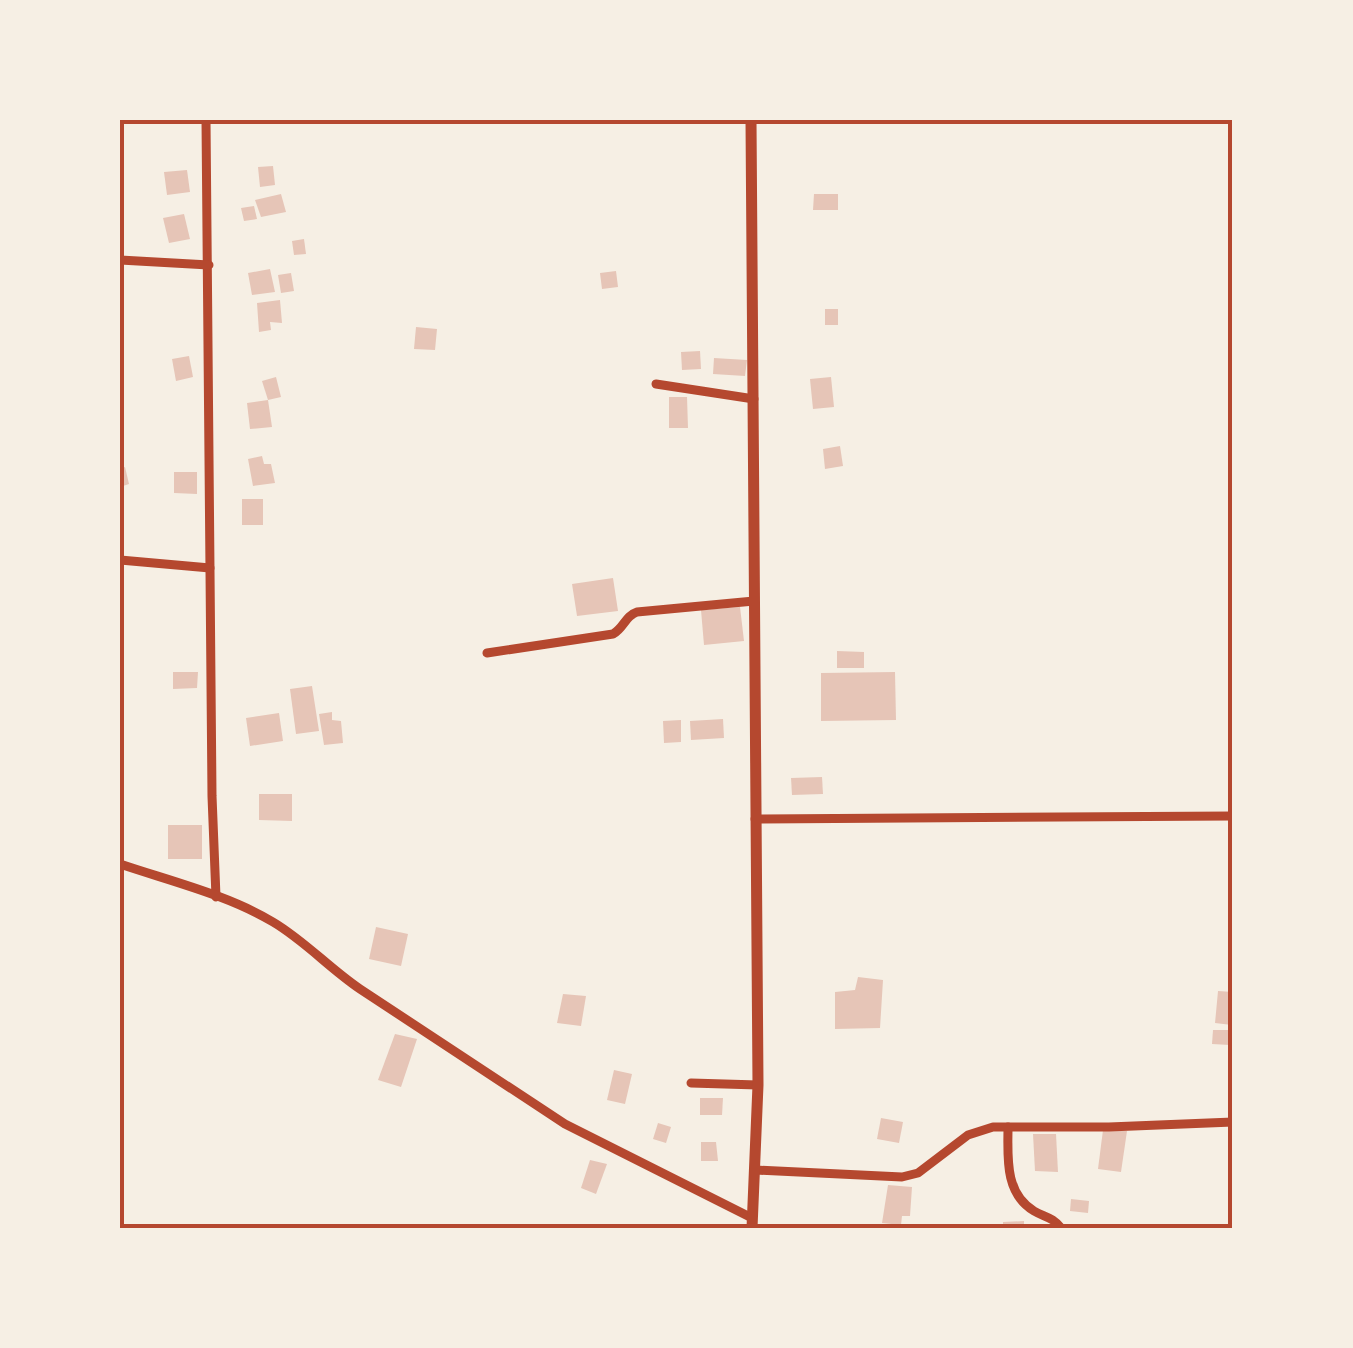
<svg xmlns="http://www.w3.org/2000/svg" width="1353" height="1348" font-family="'Nunito Sans',sans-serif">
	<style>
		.building { fill: #e6c5b7 }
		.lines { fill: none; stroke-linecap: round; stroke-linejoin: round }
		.minor { stroke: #b5482f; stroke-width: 9 }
		.secondary { stroke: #b5482f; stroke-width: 11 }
		.neatline { fill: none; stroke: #b5482f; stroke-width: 4 }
	</style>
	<rect width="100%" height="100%" fill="#f6efe4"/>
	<g class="building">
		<path d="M273,166L275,185L260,187L258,167Z"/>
		<path d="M187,170L190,192L167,195L164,172Z"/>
		<path d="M281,194L286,212L261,217L255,200Z"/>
		<path d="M814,194H838V210H813Z"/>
		<path d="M254,206L257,219L244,221L241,208Z"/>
		<path d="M184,214L190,239L169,243L163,218Z"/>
		<path d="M304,239L306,254L294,255L292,241Z"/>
		<path d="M270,269L275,292L252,295L248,273Z"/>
		<path d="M616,271L618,287L602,289L600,273Z"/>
		<path d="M291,273L294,291L281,293L278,275Z"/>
		<path d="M280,300L282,323L270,322L271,330L259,332L257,303Z"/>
		<rect x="825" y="309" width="13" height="16"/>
		<path d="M416,327L437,329L435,350L414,349Z"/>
		<path d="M700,351L701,369L682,370L681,352Z"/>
		<path d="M189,356L193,377L176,381L172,359Z"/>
		<path d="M714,358L747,360L745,376L713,374Z"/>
		<path d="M276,377L281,397L268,400L262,381Z"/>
		<path d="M831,377L834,407L813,409L810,379Z"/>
		<path d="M669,397H687L688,428H669Z"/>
		<path d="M268,400L272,427L250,429L247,403Z"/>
		<path d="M840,446L843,466L825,469L823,449Z"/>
		<path d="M262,456L264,464H271L275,483L253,486L248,459Z"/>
		<path d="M125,467L129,484L120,487V469Z"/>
		<path d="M174,472H197V494L174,493Z"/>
		<rect x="242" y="499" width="21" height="26"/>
		<path d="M613,578L618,611L577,616L572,584Z"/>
		<path d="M740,607L744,641L704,645L701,610Z"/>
		<path d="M837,651L864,652V668H837Z"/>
		<path d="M173,672H198L197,688L173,689Z"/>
		<path d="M895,672L896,720L821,721V673Z"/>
		<path d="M312,686L319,731L296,734L290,689Z"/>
		<path d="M332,712V720L341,721L343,743L324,745L319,714Z"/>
		<path d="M279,713L283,741L250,746L246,718Z"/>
		<path d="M723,719L724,738L691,740L690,721Z"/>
		<path d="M681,720V742L664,743L663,721Z"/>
		<path d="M822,777L823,794L792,795L791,778Z"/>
		<path d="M259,794H292V821L259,820Z"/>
		<rect x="168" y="825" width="34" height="34"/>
		<path d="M376,927L408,934L401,966L369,959Z"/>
		<path d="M858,977L883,980L880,1028L835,1029V992L855,990Z"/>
		<path d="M1218,991L1233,992L1232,1025L1215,1023Z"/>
		<path d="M563,994L586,996L581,1026L557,1023Z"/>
		<path d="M1213,1030H1230V1045L1212,1044Z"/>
		<path d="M395,1034L417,1039L401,1087L378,1080Z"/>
		<path d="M614,1070L632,1074L625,1104L607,1100Z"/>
		<path d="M700,1098H723L722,1115H700Z"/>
		<path d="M881,1118L903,1122L899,1143L877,1139Z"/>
		<path d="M658,1123L671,1127L666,1143L653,1139Z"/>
		<path d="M1103,1130L1127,1131L1121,1172L1098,1169Z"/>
		<path d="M1033,1134H1056L1058,1172L1035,1171Z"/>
		<path d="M701,1142H716L718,1161H701Z"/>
		<path d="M1233,1146V1172H1230L1228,1147Z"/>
		<path d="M590,1160L607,1164L596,1194L581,1188Z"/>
		<path d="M888,1185L912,1187L910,1216H902L901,1225L882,1223Z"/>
		<path d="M1071,1199L1089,1201L1088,1213L1070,1211Z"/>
		<path d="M1024,1221V1228H1003V1222Z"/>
	</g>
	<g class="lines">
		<g class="minor">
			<path d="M206,120L212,796L216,897"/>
			<path d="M120,260L209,265"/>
			<path d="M656,384L754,399"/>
			<path d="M120,560L210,568"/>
			<path d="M487,653L613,634C624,628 625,616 637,612L754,601"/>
			<path d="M755,819L1233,816"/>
			<path d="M120,864C170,881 228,895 273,922C305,941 329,968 360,989L565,1124L752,1218"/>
			<path d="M691,1083L758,1085"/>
			<path d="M1008,1127C1008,1156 1004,1193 1034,1211C1044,1217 1053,1217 1061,1228"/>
			<path d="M756,1170L902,1177L918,1173L968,1135L993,1127H1109L1233,1122"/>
		</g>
		<path class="secondary" d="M751,120L758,1085L752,1228"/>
	</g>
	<rect width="1353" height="1348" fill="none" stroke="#f6efe4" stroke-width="245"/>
	<rect x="122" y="122" width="1108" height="1104" class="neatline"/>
</svg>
